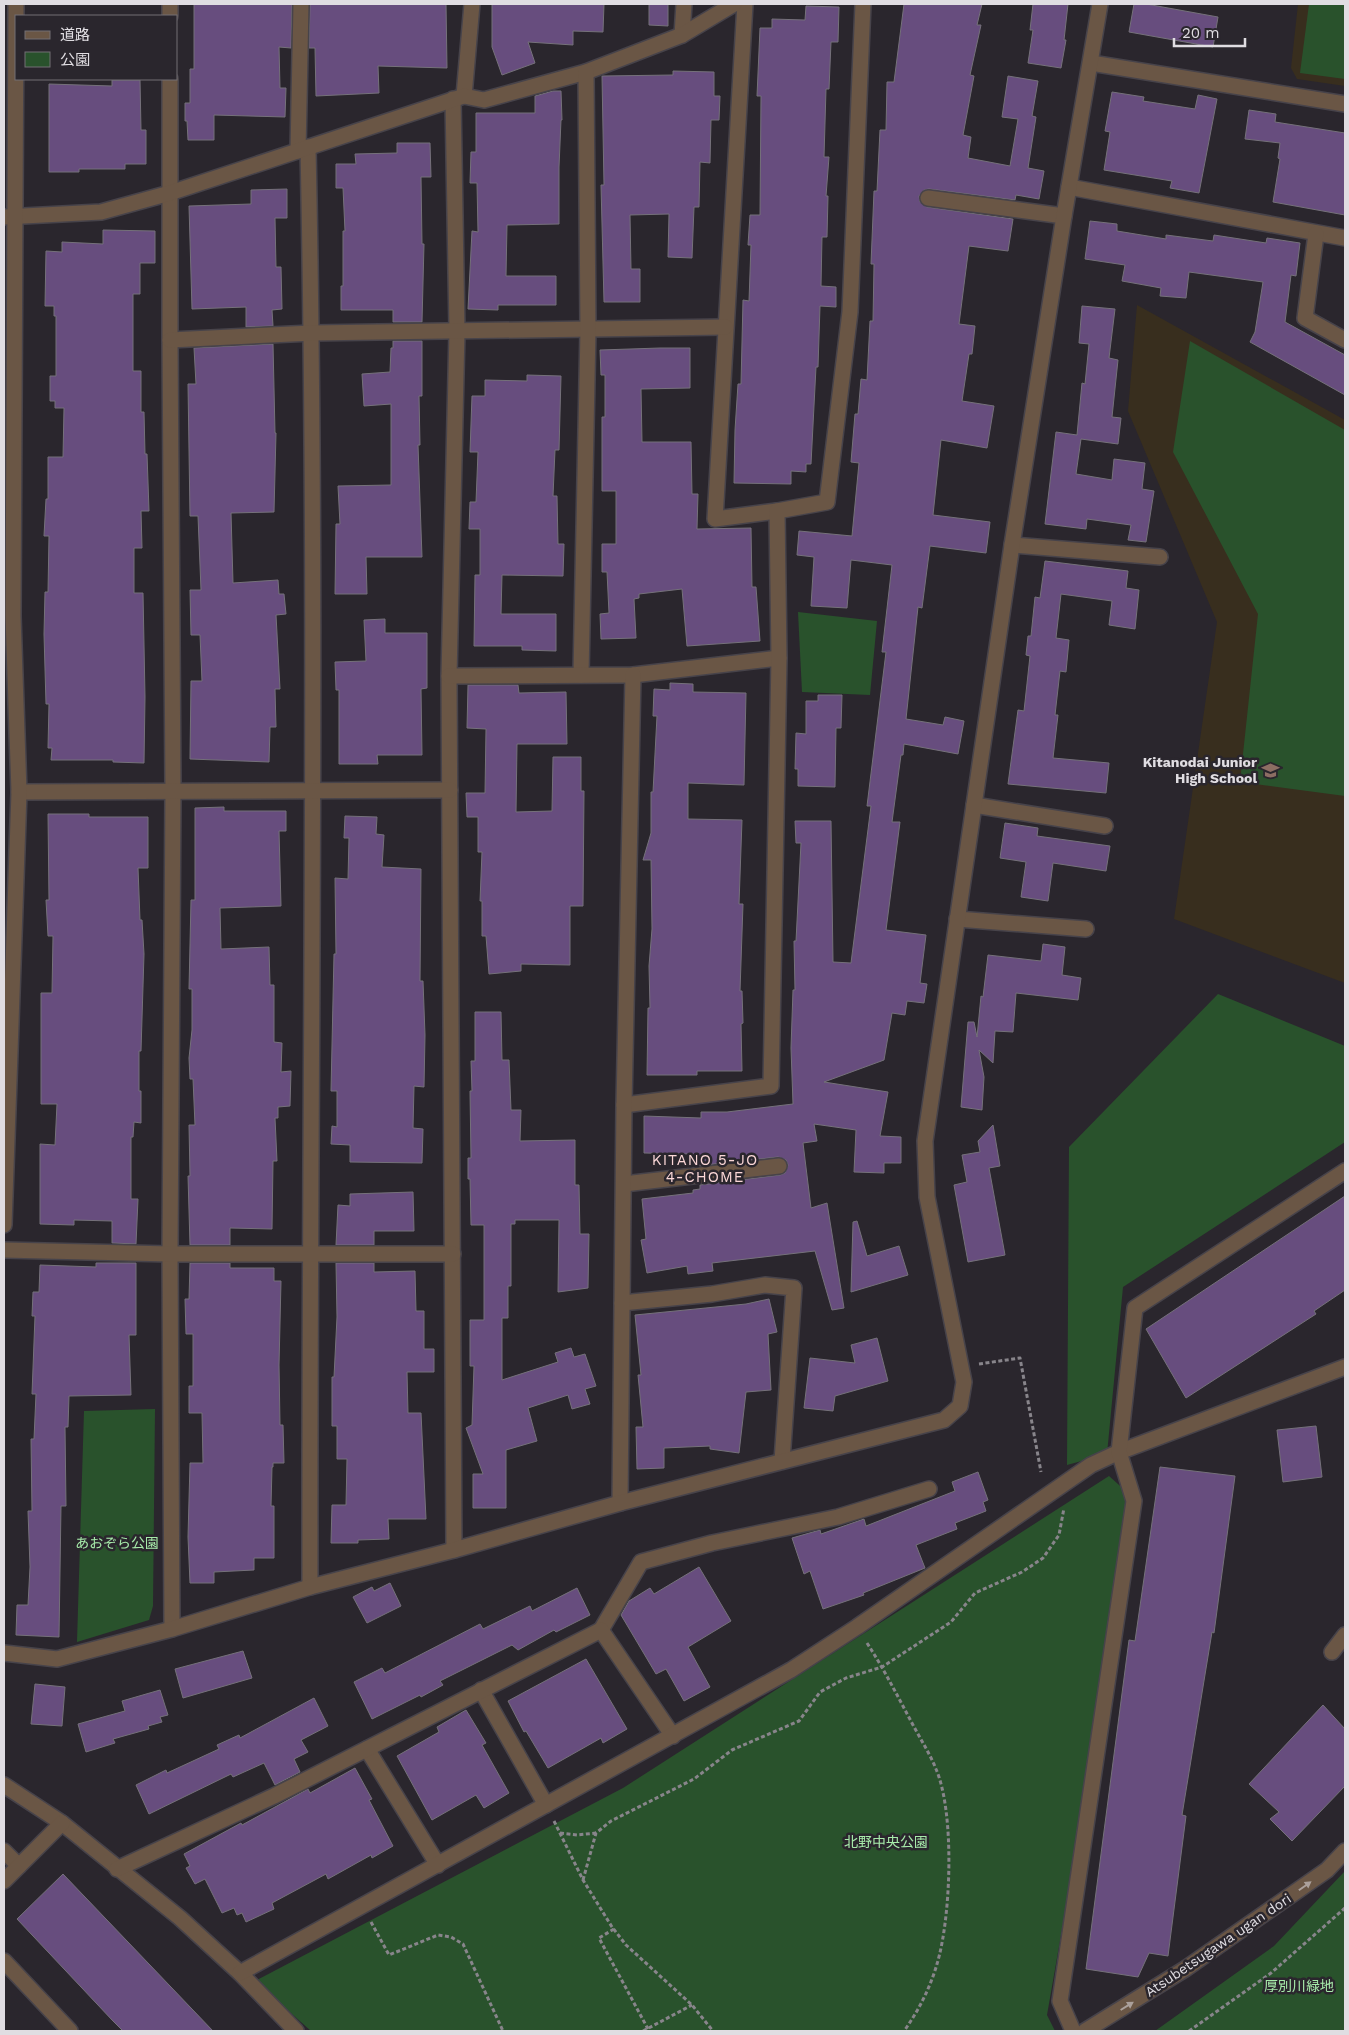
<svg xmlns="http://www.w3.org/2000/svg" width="1349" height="2035" font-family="'Work Sans','Noto Sans JP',sans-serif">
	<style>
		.education { fill: #382e1e }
		.green { fill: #29522c }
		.building { fill: #674d7e; stroke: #75717a }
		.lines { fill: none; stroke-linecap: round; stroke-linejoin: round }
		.minor-casing { stroke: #47434a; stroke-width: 18 }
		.path { stroke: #88858b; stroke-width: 3; stroke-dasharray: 4 2.5; stroke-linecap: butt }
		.minor { stroke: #6a5645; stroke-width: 15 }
		.oneway { fill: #aba09b }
		.labels { text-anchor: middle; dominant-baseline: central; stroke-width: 5; stroke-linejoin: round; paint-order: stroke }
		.poi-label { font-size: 14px; font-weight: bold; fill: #e0dde2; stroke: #2a262d; text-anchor: end }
		.park-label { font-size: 14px; fill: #a7ebaa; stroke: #2a262d }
		.street-label { font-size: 14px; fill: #e0dde2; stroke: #2a262d }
		.neighbourhood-label { font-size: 15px; letter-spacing: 1px; fill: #fbd7d7; stroke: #2a262d }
	</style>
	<rect width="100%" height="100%" fill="#2a262d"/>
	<g class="education">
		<path d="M1298,4H1345V86L1297,79L1291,68Z"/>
		<path d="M1137,305L1345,420V983L1174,919L1217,622L1128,411Z"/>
	</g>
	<g class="green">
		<path d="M1309,4H1345V79L1300,73Z"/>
		<path d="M1190,341L1345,430V796L1240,782L1258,614L1173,452Z"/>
		<path d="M798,612L877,621L870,695L802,692Z"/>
		<path d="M1218,994L1345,1046V1142L1123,1287L1107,1454L1067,1465L1069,1147Z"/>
		<path d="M155,1409L153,1606L149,1620L77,1642L84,1411Z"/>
		<path d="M1109,1476L1137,1501L1047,2015L1055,2031H311L255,1981L623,1788Z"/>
		<path d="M1345,1871V2031H1155L1274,1946Z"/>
	</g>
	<g class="building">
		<path d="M194,4H292L291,48L279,47L280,88H286L285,117L214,115V140H188L187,121H185V103H190V69H194Z"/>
		<path d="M310,4H446L447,68L378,66L379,93L316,96L315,48H309Z"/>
		<path d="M492,4H604L603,32L573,31V45L528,42L535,63L502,75L492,47Z"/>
		<path d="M649,4H668V26L649,25Z"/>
		<path d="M904,4H982L977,25H981L970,75L974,76L963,135L971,137L968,158L1010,166L1018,119L1002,117L1008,76L1038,81L1032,116L1036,117L1028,168L1044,171L1039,199L1016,195L1015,200L929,189L924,190L919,196L920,202L927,207L1013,219L1008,251L969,246L959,324L975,326L972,354H969L962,401L994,406L987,448L941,440L933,515L990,522L986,553L930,546L922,608L918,607L906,719L943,725L945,717L964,721L958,754L904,744L903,755H901L892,822H900L886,930L926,935L920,983L927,984L924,1003L907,1001L905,1015L892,1013L884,1060L824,1082L888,1092L880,1136L901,1137V1163H884V1173L854,1172L856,1130L814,1124L817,1141L803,1143L811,1208L827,1203L844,1308L832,1310L815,1251L712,1263L713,1271L688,1274L687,1266L647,1273L641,1240L646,1239L642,1199L693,1193V1190L700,1189V1185L780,1175L785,1173L788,1165L786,1160L778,1157L696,1166L694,1154L644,1153V1116L701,1118V1112H727L793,1104L791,1048L793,990H795L794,941H796L801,843H796L795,821H831L833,962L851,963L871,806H867L886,652H882L892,565L851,560L847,608L811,606L814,557L797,555L799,531L852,536L859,463L851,462L855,414H858L861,379L867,380L870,321H873L874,264H871L874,191H877L880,130H886L887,82H894Z"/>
		<path d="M1033,4H1068L1064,40H1066L1061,68L1028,63L1033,30H1030Z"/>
		<path d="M1134,4H1146L1218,17L1213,47L1129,32Z"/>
		<path d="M806,6L839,7L838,42H831L829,89H826L824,157H829L826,196H828L827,237H822L821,286L836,287V307L820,306L818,367H816L811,464H806V472L791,471V484L734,483L735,430L738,384H741L743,300L749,301L751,245H748L750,215H760L761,96H757L760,28H772V19L805,20Z"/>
		<path d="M673,71L714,72V96H720L719,120H711L710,163L700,162L699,207H694L692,258L668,257L669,214L630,215L631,269H640V302H604L601,185H604L602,76L673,75Z"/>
		<path d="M112,80H140L141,130H146V164H125V169H79V172H49V84L112,86Z"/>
		<path d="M553,91H561L562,120H561L559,167V224L507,225L506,276H556V305H498V310L468,309L472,231L478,232L477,183H470L471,152H476V113H535V96Z"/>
		<path d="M1112,92L1144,97L1143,101L1195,109L1198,95L1217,99L1199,193L1170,188L1172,181L1104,170L1110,132L1105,131Z"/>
		<path d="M1249,110L1276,114L1275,122L1345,133V215L1273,202L1280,159L1278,158L1280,143L1245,139Z"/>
		<path d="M397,143H430L431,177H421L422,244H424L422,322H393V310H341V286H343V231H345L343,188H336V164H356L355,154L397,153Z"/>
		<path d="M287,189V218H275L276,267H281L282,309L272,310L273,326L246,327V307L192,309L189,206L251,204V190Z"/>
		<path d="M1090,221L1117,224V231L1166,239V235L1213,241L1214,235L1266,243L1267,238L1300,243L1296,276L1291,275L1285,322L1345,355V395L1250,342L1255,332L1263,282L1189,272L1186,298L1160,296L1161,288L1122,281L1125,265L1085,259Z"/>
		<path d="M103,230L155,231V263H140V294H133V371H141V412H144L145,454H147L148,482L149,511H141L142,548H134V593H143L145,697L144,763L113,762V760H51L52,748H48L49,704H46L44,634L45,592H48L49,536H44L46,499H48V457H63L64,408H55V401H50V376H56V316H54V306H45L46,251L62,252V242L103,244Z"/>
		<path d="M1082,306L1115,309L1109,358L1118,360L1112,417L1121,418L1118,444L1081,439L1076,474L1112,480L1114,459L1145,463L1142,489L1154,491L1146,542L1128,540L1131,525L1087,519L1086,529L1045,524L1056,432L1077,435L1082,383L1085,384L1089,344L1079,343Z"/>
		<path d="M393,341H422V396H419L420,445H418L422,557H366L367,594H335L336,524H340L338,486L391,485V404L364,406L362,374L390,372L391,348H393Z"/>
		<path d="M273,344L275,433H276L274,512L231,513L233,583L278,580L279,594H284L286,614L276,615L280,689H275L276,727H270L269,762L190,759L191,681H202L200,635H191L190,590H201L198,516H190L188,384H196L194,348Z"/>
		<path d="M660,348H690V388L641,389L642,442H691L692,494H698L697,529L751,528L752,587H756L760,641L687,646L682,589L639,594V598L634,599L636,638L601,639L600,614L609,613L607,572H602V544H616V491H602V417H605V375H601L600,350Z"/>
		<path d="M527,375L561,376L559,450H555L553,496H557L558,544H564L563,576L502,575L501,614H556V651L522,650V646H474L475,575H480V529H469L470,502H476L478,452H470L472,396H485V380L527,381Z"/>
		<path d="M1045,561L1128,571L1126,588L1139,590L1135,629L1109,625L1112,601L1061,594L1056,638L1069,640L1066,672L1060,671L1055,715H1058L1053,758L1109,763L1106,793L1008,784L1018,710L1024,711L1030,656L1026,655L1028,636H1031L1035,597L1040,598Z"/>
		<path d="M385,619V633H427V688L421,689L422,755H377L378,764H339V690H336L335,662L366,661L364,620Z"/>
		<path d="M670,683L693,684V692L746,693L744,785L688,783V819L742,820L739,904H743L740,991H742L743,1023L741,1024L742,1071H697V1075H647L648,1008H650L649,966L652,929L651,860H643L651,833V792H653L657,716H653L654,689L670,690Z"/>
		<path d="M468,685H518L519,693L566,692L567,744H517L516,812L552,811L553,757H581V791H584L583,906H570V965L521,964V971L489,974L486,936H482V901H480L482,852H478V817H467L466,793H485L486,729L467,728Z"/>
		<path d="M818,695H842L841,728H836L835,787L798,786V769H795L796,733L806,734V701H818Z"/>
		<path d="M224,807V811H286V831H279L281,906L220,908L221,949L269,947L270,985H274V1042L282,1043L281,1072L291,1071L290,1106L278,1107V1118H275L277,1161H273L272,1229L230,1228V1245H190L188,1176H190L189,1125H195L193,1079H190L189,1058L192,1030V989H189L191,900H195V808Z"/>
		<path d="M48,814H89V817H148V868H138L140,920H142L144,954L141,1051H139V1091H141V1123L134,1122L133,1137H131V1199H138L136,1244L112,1243V1221L74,1220V1225L40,1224V1144L55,1145L57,1104H41V993H52L53,936H48L46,900H49Z"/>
		<path d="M345,816L377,817L376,834L384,835L382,867L421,869L420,981H423L425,1035L424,1087L414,1086L413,1128L423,1129L422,1163L350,1162V1145L331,1144L332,1126L337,1127V1091H331L334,954H336L335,878L348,879L349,838H344Z"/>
		<path d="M1005,823L1038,828L1037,836L1110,846L1106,871L1053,863L1048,901L1021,897L1026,862L1000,858Z"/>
		<path d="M1043,944L1065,947L1062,975L1081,978L1078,1000L1016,993L1013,1032L995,1031L993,1063L979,1050L984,1077L982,1110L961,1107L968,1022H974L977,1037L981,996L983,997L988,955L1041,961Z"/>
		<path d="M475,1012H501L502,1060H509L511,1110H521L520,1141L575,1140V1185H579L580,1234H589L588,1288L558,1292L559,1220H515V1224H511V1286H508V1318H502V1380L558,1362L555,1353L571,1348L574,1357L585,1354L596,1386L585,1389L590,1404L572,1409L568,1395L528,1408L537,1441L506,1450V1508H473V1474H483L466,1428L472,1425L474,1366H470V1320H484V1225H471L470,1179H468V1158H471L470,1091H472L471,1061H475Z"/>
		<path d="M993,1125L1000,1166L989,1168L1005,1255L968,1262L954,1185L967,1182L962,1155L980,1152L978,1141Z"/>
		<path d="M413,1192L414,1231H374V1245H336L338,1205L350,1206V1194Z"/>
		<path d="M1345,1196V1290L1314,1311L1316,1314L1186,1398L1146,1329Z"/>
		<path d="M857,1221L867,1256L899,1246L908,1275L851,1292L853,1222Z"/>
		<path d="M96,1263H136V1335H129L131,1395L69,1396L68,1427H65L66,1506H61L59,1637L16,1635L17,1605H28L30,1567L28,1511H32L31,1439H34L36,1394H32L35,1316H32L33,1292H39L40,1265L96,1267Z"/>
		<path d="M190,1263H230V1268H274V1281H281L279,1365L280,1425H283L284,1463H273V1467H272L271,1506H274V1558H254V1570L214,1572V1583H190L188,1537L190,1463H203L202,1413H189V1386H193V1334H186L185,1299H189Z"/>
		<path d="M336,1263H374V1272L415,1271L416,1311H424V1349H434V1372H407L408,1413H421L426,1519H388L389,1539L358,1540V1543H331L332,1505H346L347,1459H337V1426H332V1377H334L337,1317Z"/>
		<path d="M769,1299L777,1332L768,1334L771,1390L746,1392L739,1453L710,1449V1446L664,1448V1468L637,1469L636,1427H643L638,1375H641L635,1315L746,1304Z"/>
		<path d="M877,1338L888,1381L835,1396L833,1411L804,1408L810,1358L855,1363L851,1345Z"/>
		<path d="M1316,1426L1322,1477L1283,1482L1277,1430Z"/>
		<path d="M1160,1467L1235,1476L1214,1633L1212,1632L1182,1815L1186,1816L1168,1956L1149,1953L1138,1977L1086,1969L1129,1640L1135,1641Z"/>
		<path d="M978,1472L988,1500L983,1502L986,1511L955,1523L957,1529L916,1545L925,1568L863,1593L864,1595L823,1609L810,1571L804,1574L792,1538L820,1530L821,1534L864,1519L866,1526L955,1491L952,1482Z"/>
		<path d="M699,1567L731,1621L688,1647L710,1687L684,1701L666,1669L656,1674L621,1615L629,1601L650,1588L654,1594Z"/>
		<path d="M390,1583L401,1606L367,1623L353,1597L372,1587L374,1591Z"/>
		<path d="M577,1588L590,1615L556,1632L554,1630L518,1650L512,1645L440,1681L443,1685L421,1697L420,1695L372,1719L354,1682L382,1668L385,1673L480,1624L483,1629L530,1606L532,1611Z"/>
		<path d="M243,1651L252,1678L183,1698L175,1669Z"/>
		<path d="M586,1659L627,1729L603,1743L601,1738L548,1768L526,1731L524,1732L508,1701Z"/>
		<path d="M35,1684L65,1687L62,1726L31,1724Z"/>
		<path d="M160,1690L168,1715L160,1717L162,1722L148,1726L149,1729L113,1739L115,1743L86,1752L78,1724L125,1711L122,1701Z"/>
		<path d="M314,1698L328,1726L301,1740L308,1752L294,1759L300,1772L275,1785L264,1763L233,1777L231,1774L149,1814L136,1785L166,1770L167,1773L219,1749L217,1745L239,1735L240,1738Z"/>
		<path d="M1323,1705L1345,1729V1786L1292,1841L1270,1819L1279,1812L1249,1784Z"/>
		<path d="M466,1710L486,1743L482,1745L509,1793L484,1808L476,1795L432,1820L397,1756L439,1732L437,1727Z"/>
		<path d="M355,1768L372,1799L369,1800L393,1846L372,1858L371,1855L328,1879L326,1874L272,1903L274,1909L246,1922L242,1913L237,1915L234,1908L222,1913L205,1879L195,1884L186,1868L190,1866L184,1854L241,1823L242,1825L308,1789L310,1793Z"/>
		<path d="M63,1874L213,2031H123L113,2021L17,1919Z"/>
	</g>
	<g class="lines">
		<defs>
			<g id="minor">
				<path d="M745,4L715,519L777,511"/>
				<path d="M170,16V4"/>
				<path d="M682,35L684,4"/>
				<path d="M1091,63L1345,104"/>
				<path d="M170,79V340L173,790L170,1254L172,1629"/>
				<path d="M464,96L472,4"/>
				<path d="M453,99L457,331L449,676L454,1550"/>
				<path d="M308,147C318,627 309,1107 310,1587"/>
				<path d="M298,151L301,4"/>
				<path d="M1069,187L1345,238"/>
				<path d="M928,198L1064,216"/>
				<path d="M4,217L101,212L170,193L464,96L484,100L586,72L682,35L734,4"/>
				<path d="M1316,234L1305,318L1345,340"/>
				<path d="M170,340L312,333L725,327"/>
				<path d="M1012,545L1160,557"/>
				<path d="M581,675L588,330L586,72"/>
				<path d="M449,676L633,675L779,658"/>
				<path d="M19,792L450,790"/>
				<path d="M974,805L1105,826"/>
				<path d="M957,919L1086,929"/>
				<path d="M624,1105L771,1086L779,658L777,511L827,502L850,312L863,4"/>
				<path d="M624,1184L779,1166"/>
				<path d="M4,1225L19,792L13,616L16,4"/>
				<path d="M4,1250L170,1254H453"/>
				<path d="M622,1303L712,1294L765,1285L794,1288L782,1461"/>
				<path d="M620,1503L624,1105L633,675"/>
				<path d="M601,1630L641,1562L712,1543L838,1517L929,1489"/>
				<path d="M1332,1652L1345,1635"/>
				<path d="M4,1653L57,1659L172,1629L310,1587L454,1550L620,1503L944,1420L960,1406L964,1382L927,1197L925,1141L1012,545L1064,216L1100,4"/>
				<path d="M481,1690L546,1805"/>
				<path d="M367,1749L438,1865"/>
				<path d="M4,1785L62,1823L180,1918L240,1973L296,2031"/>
				<path d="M4,1851L19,1866"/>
				<path d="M117,1869L274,1796L601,1630L673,1736"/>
				<path d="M4,1881L62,1823"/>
				<path d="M4,1961L70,2031"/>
				<path d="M240,1973L791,1670L857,1627L1091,1465L1119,1452L1345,1367"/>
				<path d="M1073,2031L1060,2001L1134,1501L1119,1452L1135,1308L1345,1171"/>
				<path d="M1085,2031L1185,1969L1327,1870L1345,1851"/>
			</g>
		</defs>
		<use href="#minor" class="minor-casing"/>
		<g class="path">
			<path d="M979,1364L1020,1358L1041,1472"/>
			<path d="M867,1643C884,1669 898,1697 913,1725C921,1740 930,1754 936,1769C955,1813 951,1918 937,1964C930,1988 919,2010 904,2031"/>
			<path d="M554,1821L583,1880L612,1927L626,1945L692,2005L713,2031"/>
			<path d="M560,1833L577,1835L596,1833"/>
			<path d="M583,1880L596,1833L611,1821L694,1779L732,1750L799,1721L820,1692L846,1678L882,1667L951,1622L975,1593L1022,1572L1043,1558L1059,1535L1064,1508"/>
			<path d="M371,1922L389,1955L438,1935L451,1937L463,1944L503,2031"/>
			<path d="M614,1929L599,1938L648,2029"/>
			<path d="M643,2031L692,2005"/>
			<path d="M1189,2031L1271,1973L1345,1908"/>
		</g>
		<use href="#minor" class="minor"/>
	</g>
	<defs><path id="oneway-solid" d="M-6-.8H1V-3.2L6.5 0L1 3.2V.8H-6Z" transform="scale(1.25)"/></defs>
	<g class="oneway">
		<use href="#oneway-solid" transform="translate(1305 1886) rotate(-35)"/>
		<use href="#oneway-solid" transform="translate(1127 2006) rotate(-32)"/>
	</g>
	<defs>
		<symbol id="school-bare" viewBox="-9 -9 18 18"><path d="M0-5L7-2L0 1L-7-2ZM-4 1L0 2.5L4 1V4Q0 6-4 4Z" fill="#8d6e63" stroke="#2a262d" stroke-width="2.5" paint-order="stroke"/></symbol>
	</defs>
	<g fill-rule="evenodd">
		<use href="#school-bare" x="1258" y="758" width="25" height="25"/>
	</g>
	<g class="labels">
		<g class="poi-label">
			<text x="1257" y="762">Kitanodai Junior<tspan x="1257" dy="16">High School</tspan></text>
		</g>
		<g class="park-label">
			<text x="117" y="1543">あおぞら公園</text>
			<text x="886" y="1842">北野中央公園</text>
			<text x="1299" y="1986">厚別川緑地</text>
		</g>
		<g class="street-label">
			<text transform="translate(1218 1945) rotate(-34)">Atsubetsugawa ugan dori</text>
		</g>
		<g class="neighbourhood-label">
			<text x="705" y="1160">KITANO 5-JO<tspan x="705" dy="17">4-CHOME</tspan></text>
		</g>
	</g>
	<rect width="1349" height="2035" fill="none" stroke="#e0dde2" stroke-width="10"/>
	<rect x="15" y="15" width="162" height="65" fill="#2a262d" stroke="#736f75"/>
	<rect x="25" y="31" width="25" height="8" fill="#6a5645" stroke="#736f75"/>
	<text x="60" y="40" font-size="15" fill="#e0dde2">道路</text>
	<rect x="25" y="52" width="25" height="15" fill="#29522c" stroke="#736f75"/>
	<text x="60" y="65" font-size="15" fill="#e0dde2">公園</text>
	<path d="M1174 38v8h71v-8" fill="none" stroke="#e0dde2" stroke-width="2.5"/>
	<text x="1182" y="38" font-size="15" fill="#e0dde2" stroke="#2a262d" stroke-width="4" paint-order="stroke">20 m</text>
</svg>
